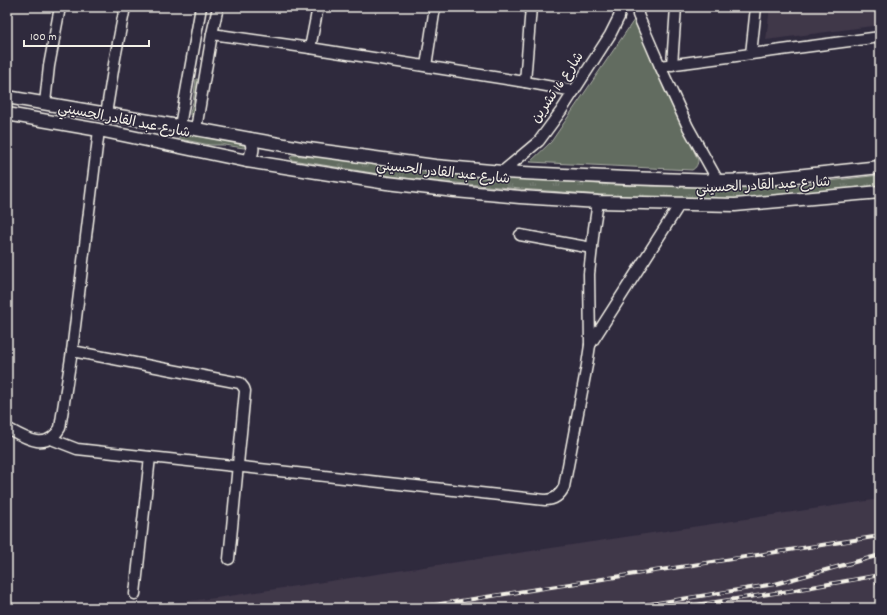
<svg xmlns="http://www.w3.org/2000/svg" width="887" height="615" font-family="Dekko,'Playpen Sans Arabic',sans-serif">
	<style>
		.built { fill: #40374a }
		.grass { fill: url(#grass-tufts); stroke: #abaea4 }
		.garden { fill: #626c60; stroke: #abaea4 }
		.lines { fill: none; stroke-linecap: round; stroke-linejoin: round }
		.minor-casing { stroke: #f4f1e8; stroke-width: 13 }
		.major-casing { stroke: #f4f1e8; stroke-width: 15 }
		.minor { stroke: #2f2a3d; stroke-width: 10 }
		.major { stroke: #2f2a3d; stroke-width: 12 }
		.rail-casing { stroke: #f4f1e8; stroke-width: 4 }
		.rail { stroke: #2f2a3d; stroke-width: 2.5; stroke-dasharray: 8; stroke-linecap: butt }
		.labels { text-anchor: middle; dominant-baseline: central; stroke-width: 3; stroke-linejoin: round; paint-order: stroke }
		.street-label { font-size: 14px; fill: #f4f1e8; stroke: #2f2a3d }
	</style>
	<defs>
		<pattern id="grass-tufts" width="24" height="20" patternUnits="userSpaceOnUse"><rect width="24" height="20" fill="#626c60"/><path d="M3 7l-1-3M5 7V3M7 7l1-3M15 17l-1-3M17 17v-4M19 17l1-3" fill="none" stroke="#798177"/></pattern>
	</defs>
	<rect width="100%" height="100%" fill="#2f2a3d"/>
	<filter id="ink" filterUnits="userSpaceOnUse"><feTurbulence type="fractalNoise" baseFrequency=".025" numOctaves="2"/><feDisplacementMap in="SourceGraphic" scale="8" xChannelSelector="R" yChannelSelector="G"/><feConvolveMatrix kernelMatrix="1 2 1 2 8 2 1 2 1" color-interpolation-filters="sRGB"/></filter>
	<g filter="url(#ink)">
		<g class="built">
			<path d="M770,7H880V25L766,40Z"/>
			<path d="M880,499V608H125L216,598Z"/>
		</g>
		<g class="grass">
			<path d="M196,79L202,80L194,117H192L190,115V112L193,102Z"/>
			<path d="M178,131L245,144L246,145V147L244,148L224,145H210L180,139Z"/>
			<path d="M292,155L314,157L323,156L398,168L492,177L614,185L727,188L795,185L880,175V186L808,193L734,199L617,196L520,189L404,178L292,160L290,158Z"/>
		</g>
		<path class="garden" d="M634,20L698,160C698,164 696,168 692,170L530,162L551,142Z"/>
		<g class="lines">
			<defs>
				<g id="minor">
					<path d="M638,7V15L660,66L688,127L718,181"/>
					<path d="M212,34L310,48L525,82L574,91"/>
					<path d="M310,48L318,7"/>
					<path d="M751,54L756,7"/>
					<path d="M672,65L676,7"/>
					<path d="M426,66L435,7"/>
					<path d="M660,66L880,37"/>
					<path d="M525,82L531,7"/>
					<path d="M45,103L49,66L60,7"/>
					<path d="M106,114L115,58L125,7"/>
					<path d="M180,126L201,7"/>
					<path d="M196,129L212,34L218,7"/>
					<path d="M502,172L539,141L561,111L610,35L619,17L621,7"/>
					<path d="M520,235L592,248"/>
					<path d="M590,345L680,204"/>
					<path d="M72,351L240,383L244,388L245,391L229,559"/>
					<path d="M7,428C25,438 46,452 60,428L72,351L99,130"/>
					<path d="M51,439L77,449L545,500C554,500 560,496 564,487L587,365L590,345L589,274L594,228L598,202"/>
					<path d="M135,594L150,457"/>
				</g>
				<g id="major">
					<path d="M7,97L196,129L301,148L435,166L502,172L626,178L718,181L758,180L880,167"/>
					<path d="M7,114L99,130L247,161L387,183L455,191L520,197L598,202L735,205L880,192"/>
					<path d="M247,161C253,155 254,147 250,139"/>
				</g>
			</defs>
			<use href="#minor" class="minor-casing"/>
			<use href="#major" class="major-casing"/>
			<use href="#minor" class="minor"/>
			<use href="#major" class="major"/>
			<defs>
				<g id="rail">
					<path d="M877,583H880"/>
					<path d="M415,608L880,536"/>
					<path d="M626,608L775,584L880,555"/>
					<path d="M675,608L789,591L880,575"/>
				</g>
			</defs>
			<use href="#rail" class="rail-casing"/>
			<use href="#rail" class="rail"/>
		</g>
	</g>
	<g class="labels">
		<g class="street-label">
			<text transform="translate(558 88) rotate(-56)">شارع 16 تشرين</text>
			<text transform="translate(124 121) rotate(11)">شارع عبد القادر الحسيني</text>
			<text transform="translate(443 173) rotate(6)">شارع عبد القادر الحسيني</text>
			<text transform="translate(763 186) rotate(-3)">شارع عبد القادر الحسيني</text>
		</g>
	</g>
	<rect width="887" height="615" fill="none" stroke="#2f2a3d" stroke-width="24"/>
	<rect x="12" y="12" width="863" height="591" fill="none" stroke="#f4f1e8" stroke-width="1.5" filter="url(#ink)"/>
	<path d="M24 40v6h125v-6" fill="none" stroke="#f4f1e8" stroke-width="2"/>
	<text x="30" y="40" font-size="12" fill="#f4f1e8" stroke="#2f2a3d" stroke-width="3" paint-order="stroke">100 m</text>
</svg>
